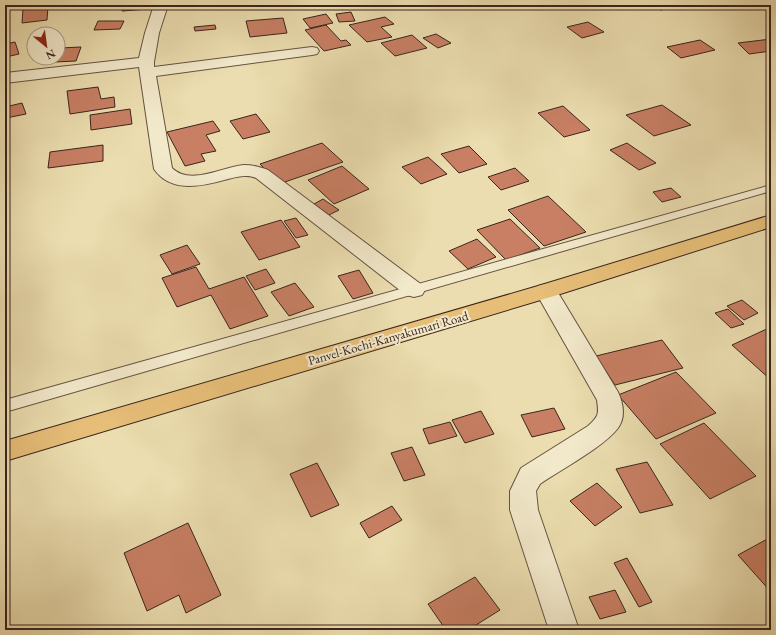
<svg xmlns="http://www.w3.org/2000/svg" width="776" height="635" font-family="'EB Garamond',serif">
	<style>
		.building { fill: #c87f64; stroke: #3a251d }
		.lines { fill: none; stroke-linecap: round; stroke-linejoin: round }
		.service-casing { stroke: #665342; stroke-width: 2 }
		.minor-casing { stroke: #665342; stroke-width: 2 }
		.trunk-casing { stroke: #3a251d; stroke-width: 2 }
		.service { fill: #f2e9cb; fill-rule: evenodd }
		.minor { fill: #f2e9cb; fill-rule: evenodd }
		.trunk { fill: #e6be78; fill-rule: evenodd }
		.labels { text-anchor: middle; dominant-baseline: central; stroke-width: 4; stroke-linejoin: round; paint-order: stroke }
		.street-label { font-size: 13px; fill: #3a251d; stroke: #f2e9cb }
	</style>
	<rect width="100%" height="100%" fill="#ebddaf"/>
	<filter id="stains"><feTurbulence type="fractalNoise" baseFrequency=".005" numOctaves="4"/><feColorMatrix values="0 0 0 0 .2 0 0 0 0 .09 0 0 0 0 .02 0 0 0 .5 -.17"/></filter>
	<radialGradient id="worn" r=".72"><stop offset=".6" stop-color="#630" stop-opacity="0"/><stop offset="1" stop-color="#630" stop-opacity=".3"/></radialGradient>
	<g class="building">
		<path d="M124,5H148V9L122,11Z"/>
		<path d="M655,5H682L684,6L660,10Z"/>
		<path d="M48,6L47,20L22,23L23,9Z"/>
		<path d="M351,12L355,21L339,22L336,14Z"/>
		<path d="M326,14L333,23L310,28L303,19Z"/>
		<path d="M385,17L394,24L381,27L392,37L367,42L349,25Z"/>
		<path d="M283,18L287,33L250,37L246,21Z"/>
		<path d="M98,21H124L120,29L94,30Z"/>
		<path d="M588,22L604,32L582,38L567,27Z"/>
		<path d="M215,25L216,29L195,31L194,27Z"/>
		<path d="M326,25L341,41L346,40L351,45L324,51L305,30Z"/>
		<path d="M436,34L451,43L438,48L423,38Z"/>
		<path d="M412,35L427,48L395,56L381,43Z"/>
		<path d="M771,39V51L749,54L738,43Z"/>
		<path d="M700,40L715,50L681,58L667,47Z"/>
		<path d="M15,42L19,54L6,57L5,44Z"/>
		<path d="M81,47L76,61L55,62L58,58L60,48Z"/>
		<path d="M98,87L101,99L114,97L115,107L70,114L67,91Z"/>
		<path d="M22,103L26,114L6,118L5,107Z"/>
		<path d="M662,105L691,125L654,136L626,115Z"/>
		<path d="M563,106L590,130L564,137L538,113Z"/>
		<path d="M130,109L132,124L91,130L90,115Z"/>
		<path d="M256,114L270,132L243,139L230,121Z"/>
		<path d="M213,121L220,131L206,135L216,151L201,154L205,161L185,166L167,132Z"/>
		<path d="M322,143L343,162L279,184L260,164Z"/>
		<path d="M627,143L656,163L639,170L610,150Z"/>
		<path d="M103,145V161L48,168L50,152Z"/>
		<path d="M469,146L487,164L459,173L441,154Z"/>
		<path d="M428,157L447,174L421,184L402,167Z"/>
		<path d="M342,166L369,189L334,204L308,180Z"/>
		<path d="M515,168L529,181L501,190L488,177Z"/>
		<path d="M671,188L681,197L662,202L653,192Z"/>
		<path d="M548,196L586,232L544,246L508,210Z"/>
		<path d="M323,199L339,210L329,215L314,204Z"/>
		<path d="M296,218L308,235L296,238L284,221Z"/>
		<path d="M510,219L540,248L506,260L477,230Z"/>
		<path d="M281,220L300,247L259,260L241,232Z"/>
		<path d="M477,239L496,257L468,269L449,251Z"/>
		<path d="M187,245L200,264L172,274L160,255Z"/>
		<path d="M196,267L209,289L244,277L268,316L230,329L211,295L177,307L162,278Z"/>
		<path d="M266,269L275,283L255,290L246,276Z"/>
		<path d="M359,270L373,293L353,299L338,276Z"/>
		<path d="M295,283L314,307L289,316L271,292Z"/>
		<path d="M742,300L758,313L744,320L727,306Z"/>
		<path d="M728,309L744,324L731,328L715,313Z"/>
		<path d="M771,327V380L732,345Z"/>
		<path d="M662,340L683,368L615,385L596,356Z"/>
		<path d="M676,372L716,413L656,439L618,395Z"/>
		<path d="M554,408L565,429L532,437L521,415Z"/>
		<path d="M481,411L494,434L465,443L452,420Z"/>
		<path d="M450,422L457,436L429,444L423,429Z"/>
		<path d="M704,423L756,476L710,499L660,444Z"/>
		<path d="M412,447L425,475L404,481L391,453Z"/>
		<path d="M647,462L673,505L640,513L616,469Z"/>
		<path d="M317,463L339,505L311,517L290,474Z"/>
		<path d="M597,483L622,507L595,526L570,501Z"/>
		<path d="M392,506L402,520L369,538L360,523Z"/>
		<path d="M188,523L221,595L186,613L179,595L147,611L124,553Z"/>
		<path d="M771,537V592L738,555Z"/>
		<path d="M627,558L652,602L639,607L614,563Z"/>
		<path d="M475,577L500,610L468,630H446L428,604Z"/>
		<path d="M615,590L626,612L600,619L589,597Z"/>
	</g>
	<g class="lines">
		<defs>
			<path id="service" d="M771,185V191L5,412V400Z"/>
			<g id="minor">
				<path d="M154,5H168L159,33L154,62V67L312,47L317,48L319,51L317,54L312,55L156,76L172,168C190,186 222,167 244,165C252,165 261,167 268,170L422,285L425,290L422,295L414,297L406,295L256,178C247,174 237,177 228,179C203,186 171,194 154,169L139,67L5,83V73L139,58L145,33Z"/>
				<path d="M546,284L554,286L618,392C623,403 626,417 618,428C605,446 560,470 540,484L536,491L538,510L579,630H549L510,510V491L521,468L588,426C599,416 599,414 597,400L535,291L538,286Z"/>
			</g>
			<path id="trunk" d="M771,215V227L554,296L5,461V441L538,286Z"/>
		</defs>
		<use href="#service" class="service-casing"/>
		<use href="#minor" class="minor-casing"/>
		<use href="#trunk" class="trunk-casing"/>
		<use href="#service" class="service"/>
		<use href="#minor" class="minor"/>
		<use href="#trunk" class="trunk"/>
	</g>
	<g class="labels">
		<g class="street-label">
			<text transform="translate(388 338) rotate(-16)">Panvel-Kochi-Kanyakumari Road</text>
		</g>
	</g>
	<rect width="776" height="635" fill="none" stroke="#ebddaf" stroke-width="20"/>
	<rect x="6" y="6" width="764" height="623" fill="none" stroke="#3a251d" stroke-width="2"/>
	<rect x="10" y="10" width="756" height="615" fill="none" stroke="#3a251d"/>
	<g transform="translate(46 46) rotate(151)"><circle r="19" fill="#f2e9cb" stroke="#a89b85"/>
	<path d="M0-3L7 15L0 10L-7 15Z" fill="#8f2418"/>
	<text y="-6" font-size="11" font-weight="bold" text-anchor="middle" fill="#3a251d">N</text>
	</g>
	<rect width="100%" height="100%" filter="url(#stains)"/>
	<rect width="100%" height="100%" fill="url(#worn)"/>
</svg>
